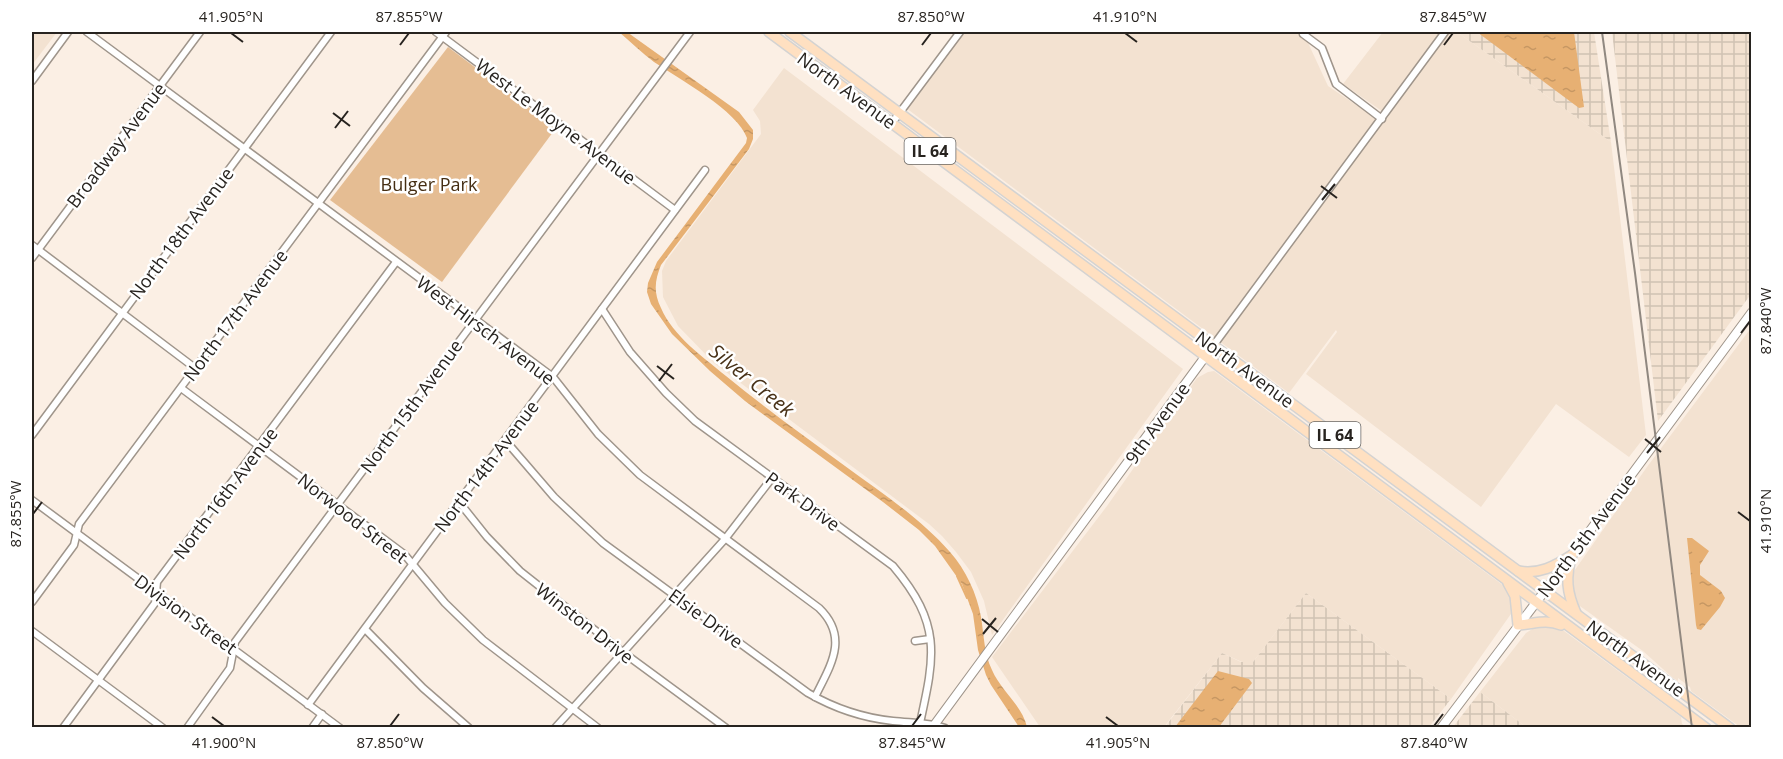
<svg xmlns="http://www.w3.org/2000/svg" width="1783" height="759" font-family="'Open Sans',sans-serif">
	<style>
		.built { fill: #f3e2d1 }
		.industrial { fill: url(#industrial-grid) }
		.green { fill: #e5bd93 }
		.water { fill: url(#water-ripples) }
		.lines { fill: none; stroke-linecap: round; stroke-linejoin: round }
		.stream { stroke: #e7b073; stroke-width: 2 }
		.minor-casing { stroke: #9f958b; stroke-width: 9 }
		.tertiary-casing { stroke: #9f958b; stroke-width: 10 }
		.primary-casing { stroke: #d4d3d2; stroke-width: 12 }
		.minor { stroke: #fff; stroke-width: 6 }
		.tertiary { stroke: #fff; stroke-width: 8 }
		.primary { stroke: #ffe0c1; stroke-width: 9 }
		.rail { stroke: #908880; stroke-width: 2 }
		.ticks { fill: none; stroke: #27231f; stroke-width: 2 }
		.labels { text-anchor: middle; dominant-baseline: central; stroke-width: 5; stroke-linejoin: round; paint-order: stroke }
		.shield { fill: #fff; stroke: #686562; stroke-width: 1.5 }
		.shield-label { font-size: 16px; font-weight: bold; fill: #27231f }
		.street-label { font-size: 18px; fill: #27231f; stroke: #fff }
		.park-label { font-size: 18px; fill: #452e13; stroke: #fff }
		.water-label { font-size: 20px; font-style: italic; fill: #493218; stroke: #fff }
		.neatline { fill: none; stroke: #27231f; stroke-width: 2 }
		.ticks-label { font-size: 15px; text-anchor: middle; fill: #27231f }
	</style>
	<defs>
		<pattern id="industrial-grid" width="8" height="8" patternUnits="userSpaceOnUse" patternTransform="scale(1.5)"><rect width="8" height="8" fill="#f3e2d1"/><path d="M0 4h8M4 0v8" fill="none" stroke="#d0c2b3"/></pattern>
		<pattern id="water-ripples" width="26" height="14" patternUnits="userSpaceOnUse" patternTransform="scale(1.5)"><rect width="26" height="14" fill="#e7b073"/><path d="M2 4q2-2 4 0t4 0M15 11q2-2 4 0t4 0" fill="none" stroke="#c69763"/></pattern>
	</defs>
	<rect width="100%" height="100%" fill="#fbefe4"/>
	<g class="built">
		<path d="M32,32H57L32,65Z"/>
		<path d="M962,32H1303L1328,86L1383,123L1389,116L1343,84L1383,32H1457L1611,142L1646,435L1629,457L1556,404L1481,507L1306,374L1337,332L1336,330L1289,393L906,108Z"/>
		<path d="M784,68L1183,369L992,635L984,601L971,572L956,552L942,536L929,524L714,363L678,326L663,297L662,271L666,261L761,134L760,121L753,110Z"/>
		<path d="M1751,328V727H1740L1691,691L1690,687L1678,678V681L1673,678L1643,651L1577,604L1573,597L1570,577L1647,467Z"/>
		<path d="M1214,371L1504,586L1510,597L1513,611L1451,699L1306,593L1253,662H1242L1222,653L1164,727H1040L992,657L1107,506L1197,378L1208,372Z"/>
		<path d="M1552,624L1564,631L1681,717L1682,724L1687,727H1526L1480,692L1526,633L1539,625Z"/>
	</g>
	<g class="industrial">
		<path d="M1457,32H1594L1611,142Z"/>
		<path d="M1612,32H1751V294L1658,421Z"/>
		<path d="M1306,593L1451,699L1429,727L1164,728L1222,653L1241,662H1253Z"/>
		<path d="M1480,692L1526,727H1453Z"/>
	</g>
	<path class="green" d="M448,47L556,128L442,282L330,200Z"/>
	<g class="water">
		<path d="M619,32H627L739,112L753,130V139L749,149L661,265C655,280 653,292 661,308C673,336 703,357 726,376C765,408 805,437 845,466C882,493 920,518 950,552C966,570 977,594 981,617C984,635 984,654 992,670C1001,691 1022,705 1027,727H1019L991,685L986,675L978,650L973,614L962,584L935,546L919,530L883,502L745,401L710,371L672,334L651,304L647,292L648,283L657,262L746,143L747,138C738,111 679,79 654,62C642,53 631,42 619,32Z"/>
		<path d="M1477,32H1574L1584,107L1579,108Z"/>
		<path d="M1687,538H1692L1709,551L1700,565V575L1721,591L1725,598L1720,607L1701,630L1697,629L1696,625Z"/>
		<path d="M1218,671L1249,679L1252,683L1219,727H1175Z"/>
	</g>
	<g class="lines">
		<path class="stream" d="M957,576L967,598"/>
		<defs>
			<g id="minor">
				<path d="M87,32L553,377L598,434L640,475L819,608C850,638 830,666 815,697"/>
				<path d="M436,32L675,210"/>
				<path d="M1305,32L1303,34L1322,48L1336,84L1382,119"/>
				<path d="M32,81L68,32"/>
				<path d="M892,123L960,32"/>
				<path d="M32,245L195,368"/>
				<path d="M32,258L200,32"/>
				<path d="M602,309L630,352L666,393L695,421L893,566C942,624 935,655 920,723"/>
				<path d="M1213,346L1445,32"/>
				<path d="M181,388L404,554L445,603L483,640L598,728"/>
				<path d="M32,435L331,32"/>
				<path d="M505,440L554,497L603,543L808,693C834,708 864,718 893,721C911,723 929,722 945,728"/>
				<path d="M32,500L340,728"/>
				<path d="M459,502L487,537L520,571L624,653L726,728"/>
				<path d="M32,602L74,545L79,524L446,32"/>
				<path d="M365,629L423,688L469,728"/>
				<path d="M32,631L163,728"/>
				<path d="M915,641L930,639"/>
				<path d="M308,705L705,170"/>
				<path d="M63,728L155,603L157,582L396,262"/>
				<path d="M187,728L230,668L235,642L690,32"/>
				<path d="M312,728L322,714"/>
				<path d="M555,728L725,539L772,478"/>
			</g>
			<g id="tertiary">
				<path d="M932,728L1213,346"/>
				<path d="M1441,728L1572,555L1752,312"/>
			</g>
			<g id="primary">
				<path d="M769,32L1706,728"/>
				<path d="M790,32L1730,728"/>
				<path d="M1572,555C1565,577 1567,593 1576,613"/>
				<path d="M1518,571C1539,575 1555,566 1572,555"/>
				<path d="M1508,583L1515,596L1518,625C1534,624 1546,619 1561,625"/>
			</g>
		</defs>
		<use href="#minor" class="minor-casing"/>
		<use href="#tertiary" class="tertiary-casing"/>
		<use href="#primary" class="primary-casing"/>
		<use href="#minor" class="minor"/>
		<use href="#tertiary" class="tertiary"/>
		<use href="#primary" class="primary"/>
		<path class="rail" d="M1602,32L1635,273L1692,728"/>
	</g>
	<path class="ticks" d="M231,33L243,42M1125,33L1137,42M400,45L409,33M922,45L931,33M1444,45L1453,33M333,113L350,126M335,128L348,111M1321,186L1337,198M1322,200L1335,184M1741,333L1750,321M657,366L674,379M659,381L672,364M1645,439L1661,452M1647,453L1660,437M1738,512L1750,521M33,514L42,502M982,619L998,632M983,634L996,618M212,717L224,726M1106,717L1118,726M390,726L399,714M912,726L921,714M1434,726L1443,714"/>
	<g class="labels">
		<g class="shield">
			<rect x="904.5" y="138" width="51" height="26" rx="4.5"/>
			<rect x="1309.5" y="422" width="51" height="26" rx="4.5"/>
		</g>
		<g class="shield-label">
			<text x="930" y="151">IL 64</text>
			<text x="1335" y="435">IL 64</text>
		</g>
		<g class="street-label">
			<text transform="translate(847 90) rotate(36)">North Avenue</text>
			<text transform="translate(556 121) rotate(37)">West Le Moyne Avenue</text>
			<text transform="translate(116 145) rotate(-53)">Broadway Avenue</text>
			<text transform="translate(181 233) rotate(-53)">North 18th Avenue</text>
			<text transform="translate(235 315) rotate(-53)">North 17th Avenue</text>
			<text transform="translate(486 330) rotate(37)">West Hirsch Avenue</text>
			<text transform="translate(1245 369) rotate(36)">North Avenue</text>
			<text transform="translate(411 406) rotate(-54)">North 15th Avenue</text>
			<text transform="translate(1157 423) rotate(-54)">9th Avenue</text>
			<text transform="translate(486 466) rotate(-53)">North 14th Avenue</text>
			<text transform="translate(225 493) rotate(-53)">North 16th Avenue</text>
			<text transform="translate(803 501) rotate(36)">Park Drive</text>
			<text transform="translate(353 518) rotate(38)">Norwood Street</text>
			<text transform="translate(1586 535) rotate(-53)">North 5th Avenue</text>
			<text transform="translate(186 614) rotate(36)">Division Street</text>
			<text transform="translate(706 618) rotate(36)">Elsie Drive</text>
			<text transform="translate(585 623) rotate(38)">Winston Drive</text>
			<text transform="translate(1636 658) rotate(36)">North Avenue</text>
		</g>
		<g class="park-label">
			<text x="429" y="184">Bulger Park</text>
		</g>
		<g class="water-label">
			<text transform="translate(752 380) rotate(39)">Silver Creek</text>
		</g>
	</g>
	<rect width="1783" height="759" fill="none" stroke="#ffffff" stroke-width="66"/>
	<rect x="33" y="33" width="1717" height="693" class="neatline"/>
	<g class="ticks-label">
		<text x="231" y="22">41.905°N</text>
		<text x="409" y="22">87.855°W</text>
		<text x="931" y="22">87.850°W</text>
		<text x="1125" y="22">41.910°N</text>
		<text x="1453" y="22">87.845°W</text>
		<text transform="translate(1766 321) rotate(-90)" y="5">87.840°W</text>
		<text transform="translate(16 514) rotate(-90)" y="5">87.855°W</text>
		<text transform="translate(1766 521) rotate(-90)" y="5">41.910°N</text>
		<text x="224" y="748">41.900°N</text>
		<text x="390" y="748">87.850°W</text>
		<text x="912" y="748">87.845°W</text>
		<text x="1118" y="748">41.905°N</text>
		<text x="1434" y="748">87.840°W</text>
	</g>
</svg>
